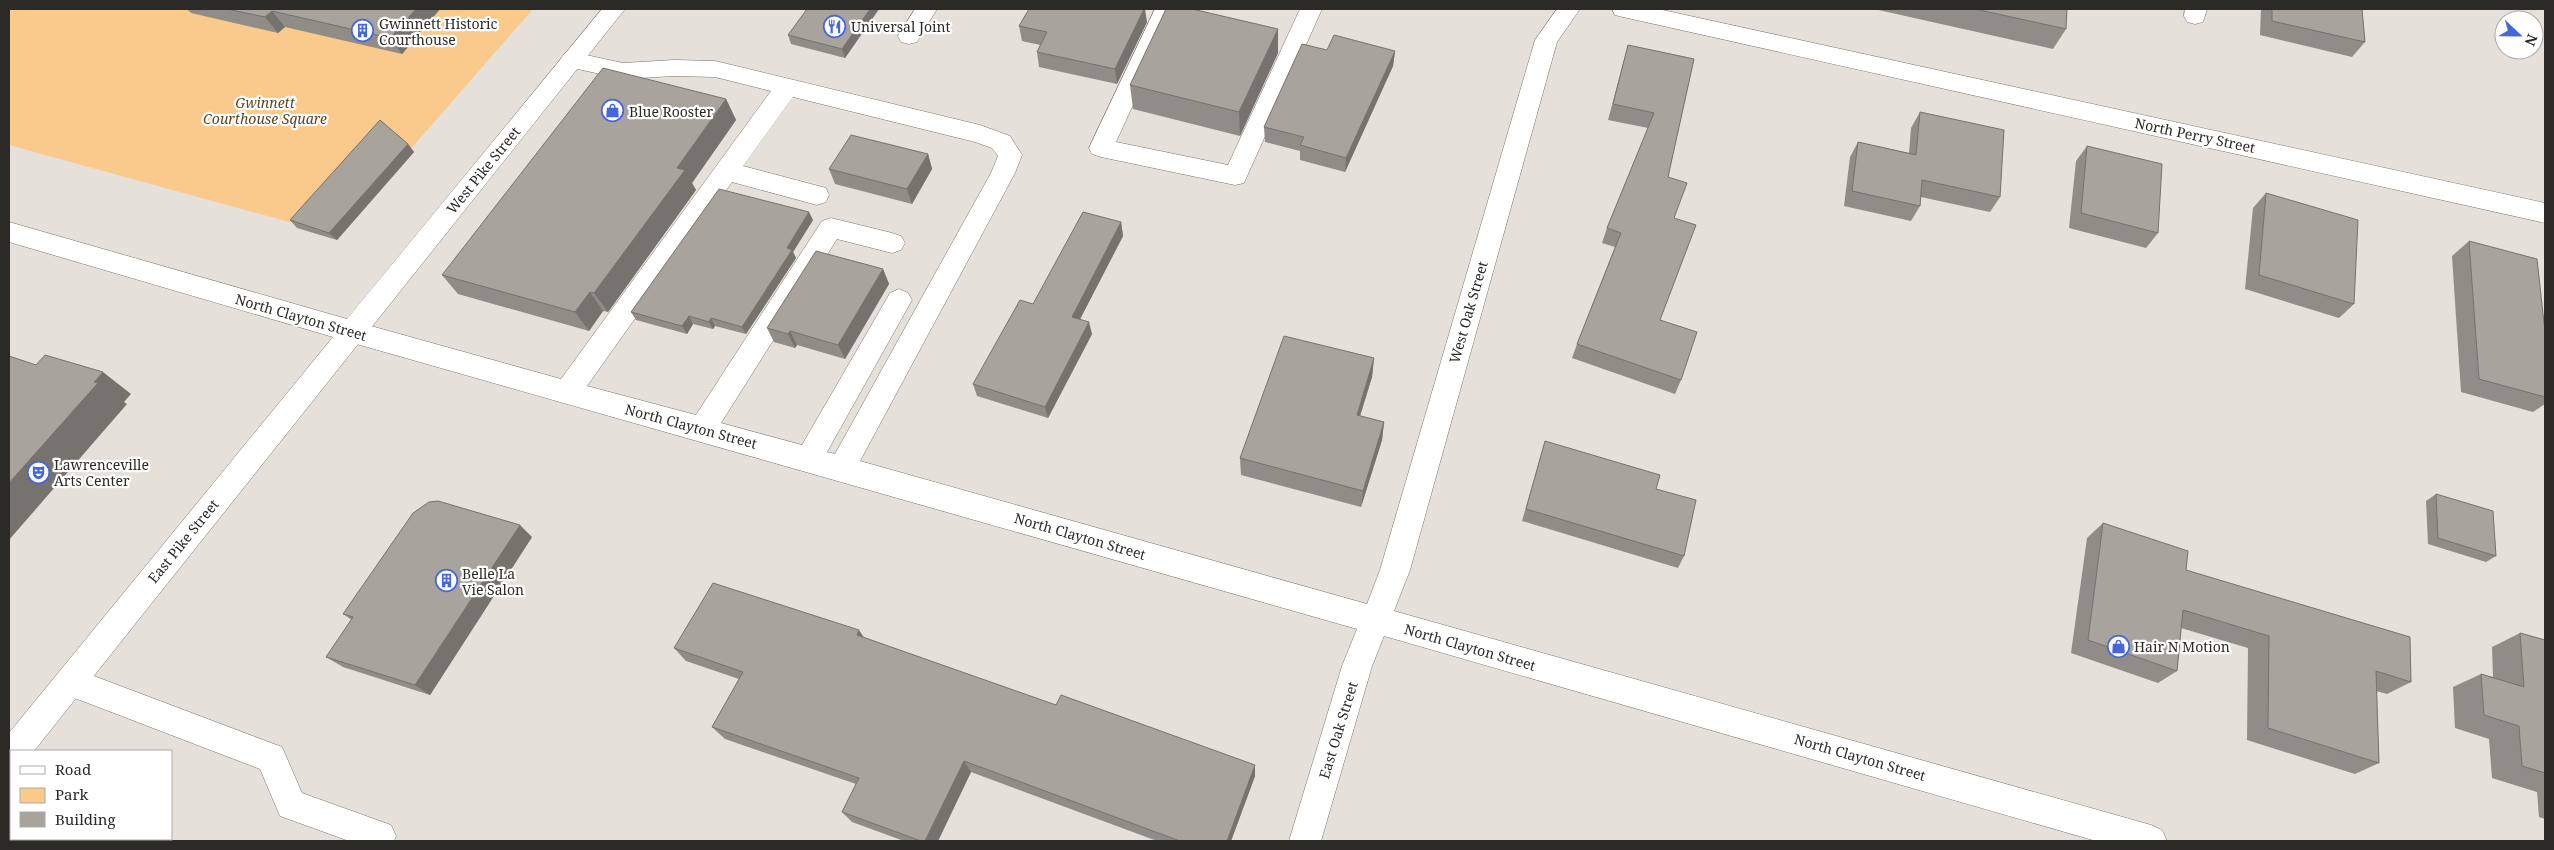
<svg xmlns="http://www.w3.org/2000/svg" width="2554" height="850" font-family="'Noto Serif',serif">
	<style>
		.green { fill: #f9ca8c }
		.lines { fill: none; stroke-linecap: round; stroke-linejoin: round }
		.minor-casing { stroke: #7a7570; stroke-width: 1 }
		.major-casing { stroke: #7a7570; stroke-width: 1 }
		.minor { fill: #fff; fill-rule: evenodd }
		.major { fill: #fff; fill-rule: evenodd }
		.wall { fill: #908c87 }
		.shaded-wall { fill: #76726e }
		.building { fill: #a8a39d; stroke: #76726e }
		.labels { text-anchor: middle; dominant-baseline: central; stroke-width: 4.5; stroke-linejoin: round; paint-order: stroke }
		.poi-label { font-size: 14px; fill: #2c2a27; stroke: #fff; text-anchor: start }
		.park-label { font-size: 14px; font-style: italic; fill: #5e4521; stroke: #fff }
		.street-label { font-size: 14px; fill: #2c2a27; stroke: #fff }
	</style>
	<rect width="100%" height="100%" fill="#e5e0d9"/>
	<path class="green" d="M9,9H533L395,167L300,225L9,145Z"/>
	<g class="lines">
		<defs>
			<g id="minor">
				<path d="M915,9H937L917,42L909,44L901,42L898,36Z"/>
				<path d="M1155,9H1177L1116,142L1228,165L1300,9H1322L1244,183L1235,185L1101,157L1092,154L1089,148Z"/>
				<path d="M1557,9H1580L1557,42L1410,570L1394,611L2151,825L2162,830L2167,841H2096L1384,636L1372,666L1321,841H1289L1342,666L1357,629L353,343L344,340L340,332L344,324L353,321L561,379L771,91L715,77L674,76L623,79L564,66L560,60L564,54L572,52L623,63L674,60L715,61L980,125L1010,136L1022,155L1015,173L860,461L1367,604L1380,570L1535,40ZM793,97L975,142L992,148L998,156L991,173L835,454L827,452L912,300L908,293L899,289L890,293L802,445L721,423L837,239L892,253L901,250L905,243L901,236L892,233L831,218L822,221L696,415L587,386L732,182L817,205L826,202L829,195L826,188L743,166Z"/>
				<path d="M1612,9H1658L2545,203V223L1623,17L1615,15Z"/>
				<path d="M2185,9H2207L2203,22L2195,24L2187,22L2184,16Z"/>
				<path d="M70,667L282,747L302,793L391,825L396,836L394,841H349L280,816L260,769L59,692L55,682L59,672Z"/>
			</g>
			<path id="major" d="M602,9H625L34,751H11V765L9,764V733L333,337L9,242V222L347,319Z"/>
		</defs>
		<use href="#minor" class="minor-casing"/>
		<use href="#major" class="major-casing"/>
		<use href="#minor" class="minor"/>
		<use href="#major" class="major"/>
	</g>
	<g class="wall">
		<path d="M187,9H440L402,54L285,27L278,33L191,13Z"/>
		<path d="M879,9L845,58L791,44L788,35Z"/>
		<path d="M1874,9H2067L2066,29L2053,49Z"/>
		<path d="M2261,9H2362L2365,42L2352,57L2260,35Z"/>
		<path d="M1147,22L1117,84L1039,67L1037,52L1040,45L1022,41L1019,26Z"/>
		<path d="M1278,29V53L1240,136L1133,109L1130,85Z"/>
		<path d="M1628,45L1694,59L1668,177L1674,218L1660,320L1681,380L1675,394L1572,358L1577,344L1615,247L1602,243L1607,228L1648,128L1608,120Z"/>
		<path d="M1327,50L1395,51L1393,66L1345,172L1300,160V151L1265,142L1264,127Z"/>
		<path d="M726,99L736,120L692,183L696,190L608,312L603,311L589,331L458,294L442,275Z"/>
		<path d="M1920,112L2000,197L1990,212L1921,197L1920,206L1911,221L1844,206L1850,157L1858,142L1909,153L1911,128Z"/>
		<path d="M408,144L414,152L337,240L297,228L290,220Z"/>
		<path d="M2087,146L2158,233L2146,248L2069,228L2076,161Z"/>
		<path d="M928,154L932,169L912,204L835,184L829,169Z"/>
		<path d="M2266,193L2354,304L2339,318L2245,289L2253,208Z"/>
		<path d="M813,220L793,252L796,258L746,334L715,326L713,329L693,324L687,334L636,320L631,312Z"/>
		<path d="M1121,222L1123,236L1080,319L1092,334L1048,418L977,396L973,384L1033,304Z"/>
		<path d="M2469,241L2545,332V404L2533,412L2461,392L2452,256Z"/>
		<path d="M883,269L889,284L845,359L797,345L795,348L774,342L767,328Z"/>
		<path d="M1374,358L1372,377L1360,416L1384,422L1382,440L1361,507L1241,475L1240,458Z"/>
		<path d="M1545,441L1656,489L1684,556L1678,568L1522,521Z"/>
		<path d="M2436,494L2496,556L2486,562L2428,544L2426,501Z"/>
		<path d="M2103,523L2186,570L2411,682L2387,694L2376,691L2379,763L2355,774L2247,740L2248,648L2181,628L2177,671L2158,683L2071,653L2087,538Z"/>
		<path d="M532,537L430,695L343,667L326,657L352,620L343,614Z"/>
		<path d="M2520,633L2545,640V819L2539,817L2537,792L2492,778L2489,739L2455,728L2453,687L2481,674L2493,677L2492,647Z"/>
		<path d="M864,638L1255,776L1231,841H1157L971,772L938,841H904L852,822L842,812L856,784L725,739L712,727L739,679L686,661L674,648Z"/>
	</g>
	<g class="shaded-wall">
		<path d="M416,9H440L402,54L390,38Z"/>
		<path d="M870,9H879L845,58L842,49Z"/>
		<path d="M1139,9H1145L1147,22L1117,84L1115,69Z"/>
		<path d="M272,11L285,27L278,33L265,17Z"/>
		<path d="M1278,29V53L1240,136L1239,112Z"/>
		<path d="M1395,51L1393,66L1345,172L1346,158Z"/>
		<path d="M726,99L736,120L692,183L696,190L608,312L594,293L677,168Z"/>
		<path d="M408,144L414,152L337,240L329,233Z"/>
		<path d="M928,154L932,169L912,204L907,189Z"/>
		<path d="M809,212L813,220L793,252L796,258L746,334L742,327L787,248Z"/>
		<path d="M1121,222L1123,236L1075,329L1072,317Z"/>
		<path d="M883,269L889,284L845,359L838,345Z"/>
		<path d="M590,292L603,311L589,331L575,312Z"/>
		<path d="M689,316L693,324L687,334L682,326Z"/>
		<path d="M711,318L715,326L713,329L709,322Z"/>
		<path d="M1089,322L1092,334L1048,418L1045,407Z"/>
		<path d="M790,331L797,345L795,348L788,334Z"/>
		<path d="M1374,358L1372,377L1355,432L1357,415Z"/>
		<path d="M103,372L131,394L124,402L127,404L9,540V483Z"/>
		<path d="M1384,422L1382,440L1361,507L1363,491Z"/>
		<path d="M520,525L532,537L430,695L415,685Z"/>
		<path d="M859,630L868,644L857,635Z"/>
		<path d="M964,761L971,772L938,841H925Z"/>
		<path d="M1255,765V776L1231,841H1227Z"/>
	</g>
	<g class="building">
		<path d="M227,9H416L390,38L272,11L265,17Z"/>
		<path d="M807,9H870L842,49L788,35Z"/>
		<path d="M1029,9H1144L1115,69L1037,52L1047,32L1019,26Z"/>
		<path d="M1166,9H1192L1278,29L1239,112L1130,85Z"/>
		<path d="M1975,9H2067L2066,29Z"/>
		<path d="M2272,9H2362L2365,42L2272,21Z"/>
		<path d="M1334,35L1395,51L1346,158L1300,145L1304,137L1264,127L1302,44L1327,50Z"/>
		<path d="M1628,45L1694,59L1668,177L1687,183L1674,218L1696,225L1660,320L1697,332L1681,380L1577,344L1621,233L1607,228L1654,113L1613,104Z"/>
		<path d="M603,68L726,99L677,168L685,170L594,293L590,292L575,312L442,275Z"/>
		<path d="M1920,112L2004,130L2000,197L1922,180L1920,206L1852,191L1858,142L1916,155Z"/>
		<path d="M380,120L408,144L329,233L290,220Z"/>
		<path d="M851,135L928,154L907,189L829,169Z"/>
		<path d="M2087,146L2162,164L2158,233L2081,213Z"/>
		<path d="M719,189L809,212L787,248L792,250L742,327L711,318L709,322L689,316L682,326L631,312Z"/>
		<path d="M2266,193L2358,220L2354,304L2259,275Z"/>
		<path d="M1083,212L1121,222L1072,317L1089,322L1045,407L973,384L1020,300L1033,304Z"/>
		<path d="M2469,241L2537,259L2545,332V397L2479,379Z"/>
		<path d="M816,251L883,269L838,345L790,331L788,334L767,328Z"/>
		<path d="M1284,336L1374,358L1357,415L1384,422L1363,491L1240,458Z"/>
		<path d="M45,355L103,372L94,382L98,383L9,483V356L36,365Z"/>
		<path d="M1545,441L1660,475L1656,489L1696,500L1684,556L1526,509Z"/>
		<path d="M2436,494L2493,511L2496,556L2438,538Z"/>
		<path d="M438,501L520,525L415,685L326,657L353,617L343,614L413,513L429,502Z"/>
		<path d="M2103,523L2188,551L2186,570L2410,637L2411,682L2376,671L2379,763L2268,728L2269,636L2183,610L2177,671L2088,640Z"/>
		<path d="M713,583L859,630L857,635L1056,705L1061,695L1255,765L1227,841H1180L964,761L925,841H921L842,812L859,778L712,727L743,672L674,648Z"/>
		<path d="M2520,633L2545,640V773L2522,766L2519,726L2484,715L2481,674L2524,687Z"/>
	</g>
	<defs>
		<symbol id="restaurant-ring" viewBox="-11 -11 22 22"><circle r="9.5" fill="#fff" stroke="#4666d9" stroke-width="1.5"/><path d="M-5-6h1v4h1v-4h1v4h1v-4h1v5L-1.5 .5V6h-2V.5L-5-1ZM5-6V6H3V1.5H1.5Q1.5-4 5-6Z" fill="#4666d9"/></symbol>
		<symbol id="building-ring" viewBox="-11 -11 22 22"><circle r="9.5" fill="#fff" stroke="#4666d9" stroke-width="1.5"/><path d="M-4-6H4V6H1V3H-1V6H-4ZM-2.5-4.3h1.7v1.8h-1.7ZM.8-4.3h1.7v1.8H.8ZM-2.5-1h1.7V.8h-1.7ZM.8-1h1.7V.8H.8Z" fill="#4666d9"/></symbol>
		<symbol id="shop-ring" viewBox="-11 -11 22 22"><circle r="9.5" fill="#fff" stroke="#4666d9" stroke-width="1.5"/><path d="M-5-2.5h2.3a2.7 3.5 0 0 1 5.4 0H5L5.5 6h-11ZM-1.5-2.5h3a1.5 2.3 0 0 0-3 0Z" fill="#4666d9"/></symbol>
		<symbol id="theatre-ring" viewBox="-11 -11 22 22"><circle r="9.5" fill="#fff" stroke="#4666d9" stroke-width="1.5"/><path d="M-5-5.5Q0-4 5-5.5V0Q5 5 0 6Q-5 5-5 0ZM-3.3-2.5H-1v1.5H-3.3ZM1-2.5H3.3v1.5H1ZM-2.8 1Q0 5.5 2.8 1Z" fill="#4666d9"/></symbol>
	</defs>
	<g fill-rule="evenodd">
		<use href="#restaurant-ring" x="822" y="14" width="25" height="25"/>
		<use href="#building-ring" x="350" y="18" width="25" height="25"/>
		<use href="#shop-ring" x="600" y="98" width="25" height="25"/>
		<use href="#theatre-ring" x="26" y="460" width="25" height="25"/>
		<use href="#building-ring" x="434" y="568" width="25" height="25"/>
		<use href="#shop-ring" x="2106" y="634" width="25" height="25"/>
	</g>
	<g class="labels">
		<g class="poi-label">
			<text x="379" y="23">Gwinnett Historic<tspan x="379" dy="16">Courthouse</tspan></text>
			<text x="851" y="26">Universal Joint</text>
			<text x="629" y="111">Blue Rooster</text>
			<text x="54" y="464">Lawrenceville<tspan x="54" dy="16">Arts Center</tspan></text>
			<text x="462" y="573">Belle La<tspan x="462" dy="16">Vie Salon</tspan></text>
			<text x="2134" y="646">Hair N Motion</text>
		</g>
		<g class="park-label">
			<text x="265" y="102">Gwinnett<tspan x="265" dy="16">Courthouse Square</tspan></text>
		</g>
		<g class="street-label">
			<text transform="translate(2195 135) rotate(12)">North Perry Street</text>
			<text transform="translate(483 170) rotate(-51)">West Pike Street</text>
			<text transform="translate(1468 312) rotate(-74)">West Oak Street</text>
			<text transform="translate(301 317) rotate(16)">North Clayton Street</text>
			<text transform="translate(691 426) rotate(15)">North Clayton Street</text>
			<text transform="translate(1080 536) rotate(16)">North Clayton Street</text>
			<text transform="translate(183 541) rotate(-51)">East Pike Street</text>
			<text transform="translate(1470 647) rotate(16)">North Clayton Street</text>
			<text transform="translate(1338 730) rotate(-73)">East Oak Street</text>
			<text transform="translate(1860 757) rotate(16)">North Clayton Street</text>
		</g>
	</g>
	<rect width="2554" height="850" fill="none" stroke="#2c2a27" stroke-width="20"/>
	<rect x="10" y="750" width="162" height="90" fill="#ffffff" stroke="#abaaa9"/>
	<rect x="20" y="766" width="25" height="8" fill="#ffffff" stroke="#abaaa9"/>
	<text x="55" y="775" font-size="15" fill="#2c2a27">Road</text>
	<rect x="20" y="788" width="25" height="15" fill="#f9ca8c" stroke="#abaaa9"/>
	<text x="55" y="800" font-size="15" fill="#2c2a27">Park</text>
	<rect x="20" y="812" width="25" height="15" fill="#a8a39d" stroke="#abaaa9"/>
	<text x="55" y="825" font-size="15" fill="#2c2a27">Building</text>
	<g transform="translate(2519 35) rotate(112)"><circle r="24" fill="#ffffff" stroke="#abaaa9"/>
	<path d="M0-4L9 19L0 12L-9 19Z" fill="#4666d9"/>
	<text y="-8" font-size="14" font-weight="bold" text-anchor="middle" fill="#2c2a27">N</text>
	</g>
</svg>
